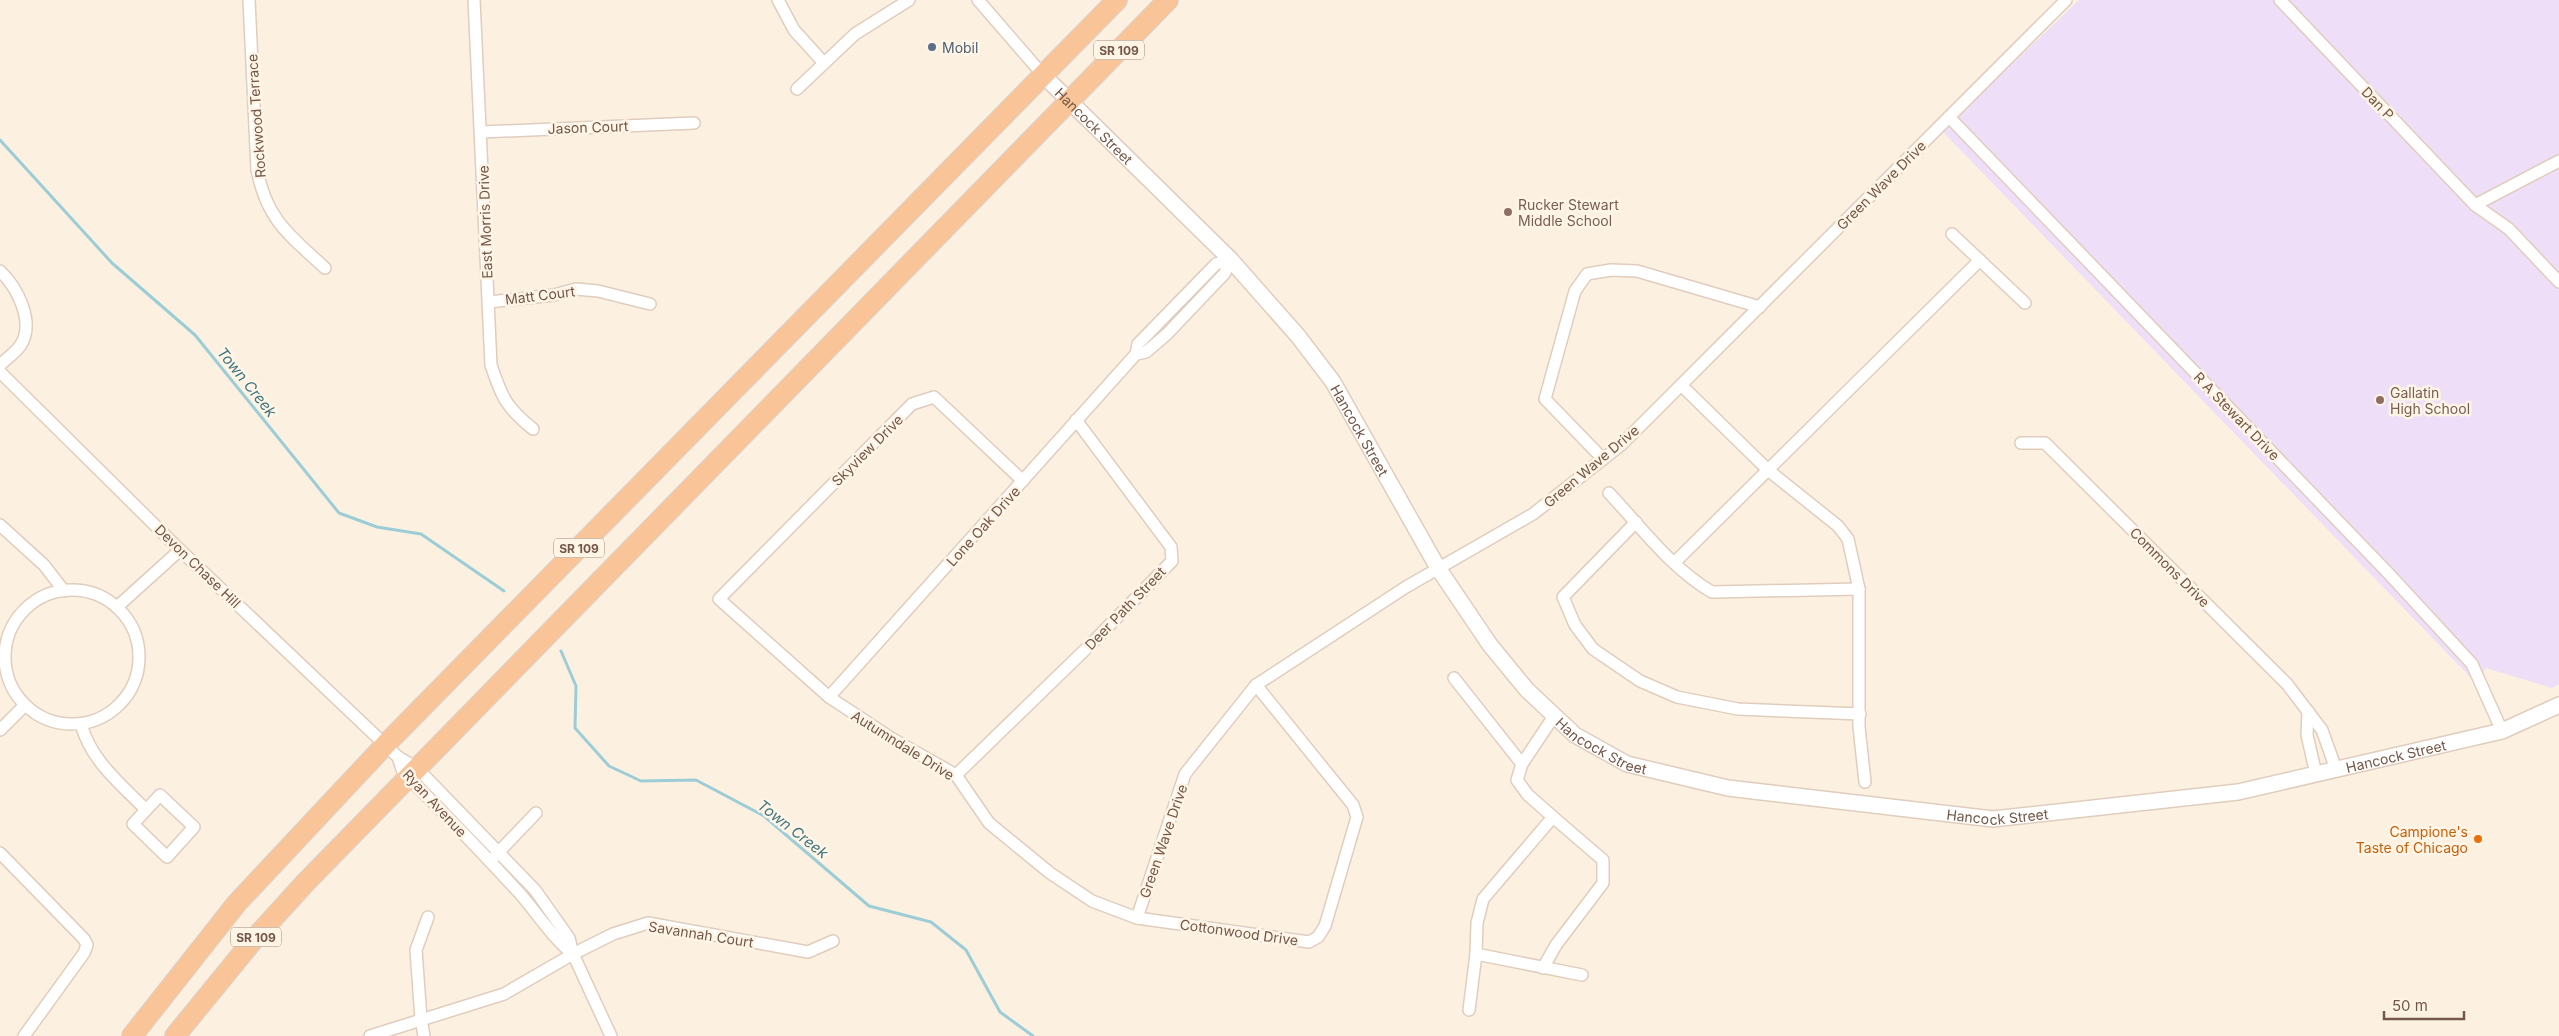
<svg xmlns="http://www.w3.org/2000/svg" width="2559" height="1036" font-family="Inter,sans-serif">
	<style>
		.education { fill: #eedef8 }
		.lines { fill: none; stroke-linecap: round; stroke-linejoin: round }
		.stream { stroke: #9ccdd7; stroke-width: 3 }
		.minor-casing { stroke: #e0cdbd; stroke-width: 14 }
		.tertiary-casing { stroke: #e0cdbd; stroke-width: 18 }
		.trunk-casing { stroke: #dbd3cf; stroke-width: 22 }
		.minor { stroke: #fff; stroke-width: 11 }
		.tertiary { stroke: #fff; stroke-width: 15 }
		.trunk { stroke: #f9c498; stroke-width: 20 }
		.service-dot { fill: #5c6f8a; stroke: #fff5e7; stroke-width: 2 }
		.education-dot { fill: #8d6e63; stroke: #fff5e7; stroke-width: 2 }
		.food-dot { fill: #e8710a; stroke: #fff5e7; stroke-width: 2 }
		.labels { text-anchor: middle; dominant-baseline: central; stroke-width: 5; stroke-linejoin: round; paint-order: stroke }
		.shield { fill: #fff5e7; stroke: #9d8678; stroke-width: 1 }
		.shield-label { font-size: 12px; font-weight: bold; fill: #735748 }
		.service-label { font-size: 14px; fill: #4e5e75; stroke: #fff5e7; text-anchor: start }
		.street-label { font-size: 14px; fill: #735748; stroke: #fff5e7 }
		.education-label { font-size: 14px; fill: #785e54; stroke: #fff5e7; text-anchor: start }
		.food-label { font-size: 14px; fill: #c56008; stroke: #fff5e7; text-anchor: end }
		.water-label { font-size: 15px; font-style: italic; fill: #3f757f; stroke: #fff5e7 }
	</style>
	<rect width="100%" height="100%" fill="#fcf1e1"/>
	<path class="education" d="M2079,0H2559V684L2552,688L2486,668L2475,682L1942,131Z"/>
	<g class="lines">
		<g class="stream">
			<path d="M0,140L112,263L195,335L339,513L377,527L421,534L504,591"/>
			<path d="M561,651L576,686L575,728L609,766L641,781L696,780L764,816L869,906L931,922L966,950L1000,1012L1033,1036"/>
		</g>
		<defs>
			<g id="minor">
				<path d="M249,0L257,170C267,220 289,235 325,268"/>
				<path d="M474,0L491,365C502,398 506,407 533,429"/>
				<path d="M778,0L794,30L823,62"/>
				<path d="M978,0L1043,75"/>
				<path d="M2280,0L2475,205L2509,229L2559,282"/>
				<path d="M797,89L855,34L909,0"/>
				<path d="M1949,117L2390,575L2472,664L2502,731"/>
				<path d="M482,132L694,123"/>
				<path d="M2475,205L2559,161"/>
				<path d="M1952,234L2025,303"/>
				<path d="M0,271C17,287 36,323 20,346C15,353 6,359 0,365"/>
				<path d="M489,302L554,295L576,289L598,291L650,304"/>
				<path d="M1136,354L1146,352L1167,334L1225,273L1230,259"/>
				<path d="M0,372L180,550L398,757L417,768L535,890L569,938L573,954L611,1036"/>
				<path d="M1681,385L1768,470L1838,526L1848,539L1859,589V727L1865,782"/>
				<path d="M2021,443H2045L2287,684L2322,730L2336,769"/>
				<path d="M1603,459L1545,399L1575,291L1587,274L1611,270L1637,271L1760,307"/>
				<path d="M1023,481L934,397L912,404L719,599L829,697L891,738L956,775L989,823L1050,873L1092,901L1137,918L1309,942L1318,937L1325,926L1357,817L1353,805L1256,685"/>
				<path d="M1609,493C1641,527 1672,569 1712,592L1859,589"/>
				<path d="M1636,522L1563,597L1575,625L1593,649L1640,681L1677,697L1738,709L1860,714"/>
				<path d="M0,525L44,565L64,591"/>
				<path d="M1675,562L1980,260"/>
				<circle cx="72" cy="657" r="67"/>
				<path d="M117,607L180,550"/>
				<path d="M1454,678L1522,764"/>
				<path d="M829,697L1136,354L1138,344L1216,264L1230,259"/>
				<path d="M2308,711L2307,735L2316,774"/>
				<path d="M1554,716L1522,764L1517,780L1528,795L1553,817L1483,899L1477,923L1476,954L1582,975"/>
				<path d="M81,724C91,761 120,783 146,810"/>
				<path d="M0,730L25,705"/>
				<path d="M398,757L403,772C443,812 484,854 522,896C539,916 553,938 573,954"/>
				<path d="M956,775L1091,644L1172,561L1171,547L1076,420"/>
				<path d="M160,795L194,827L167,857L133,824Z"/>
				<path d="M0,853L84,939L87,945L84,953L24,1036"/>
				<path d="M495,856L536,813"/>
				<path d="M1137,918L1185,774L1256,685L1406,587L1533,514L1621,445L2066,0"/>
				<path d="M1543,968L1556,945L1603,883V860L1553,817"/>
				<path d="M1469,1010L1476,954"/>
				<path d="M370,1036L504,994L573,954L613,934L648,923L808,952L833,941"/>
				<path d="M424,1036L421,1019L416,950L428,917"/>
			</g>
			<g id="tertiary">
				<path id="s1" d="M1043,75L1230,259L1298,336L1333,382L1438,568L1490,645L1527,690L1575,735L1627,764L1728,788L1993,819L2238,792L2502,731L2559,705"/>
			</g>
			<g id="trunk">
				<path d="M132,1036L237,903L386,744L1117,0"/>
				<path d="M175,1036L255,938L306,882L1168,0"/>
			</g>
		</defs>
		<use href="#minor" class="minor-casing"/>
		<use href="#tertiary" class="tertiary-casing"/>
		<use href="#trunk" class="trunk-casing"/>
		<use href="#minor" class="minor"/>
		<use href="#tertiary" class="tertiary"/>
		<use href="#trunk" class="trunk"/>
	</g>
	<circle class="service-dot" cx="932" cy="47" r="5"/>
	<g class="education-dot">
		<circle cx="1508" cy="212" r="5"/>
		<circle cx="2380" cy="400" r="5"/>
	</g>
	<circle class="food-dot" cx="2478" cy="839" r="5"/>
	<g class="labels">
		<g class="shield">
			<rect x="1094" y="40.5" width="50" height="19" rx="4"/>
			<rect x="554" y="538.5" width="50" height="19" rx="4"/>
			<rect x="231" y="927.5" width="50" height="19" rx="4"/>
		</g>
		<g class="shield-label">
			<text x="1119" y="50">SR 109</text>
			<text x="579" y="548">SR 109</text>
			<text x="256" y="937">SR 109</text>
		</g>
		<g class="service-label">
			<text x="942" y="47">Mobil</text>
		</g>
		<g class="street-label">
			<text transform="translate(2378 103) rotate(46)">Dan P</text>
			<text transform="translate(256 116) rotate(-94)">Rockwood Terrace</text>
			<text stroke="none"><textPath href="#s1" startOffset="72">Hancock Street</textPath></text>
			<text transform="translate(588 127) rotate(-2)">Jason Court</text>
			<text transform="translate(1881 185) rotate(-45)">Green Wave Drive</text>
			<text transform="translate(485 222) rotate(-92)">East Morris Drive</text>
			<text transform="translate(540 295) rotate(-7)">Matt Court</text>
			<text transform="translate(2237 416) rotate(46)">R A Stewart Drive</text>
			<text stroke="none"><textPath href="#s1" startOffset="478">Hancock Street</textPath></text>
			<text transform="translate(867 450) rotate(-45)">Skyview Drive</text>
			<text transform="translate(1591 466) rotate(-40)">Green Wave Drive</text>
			<text transform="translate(983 526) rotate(-48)">Lone Oak Drive</text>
			<text transform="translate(198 566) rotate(44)">Devon Chase Hill</text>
			<text transform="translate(2170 567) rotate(45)">Commons Drive</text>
			<text transform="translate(1125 608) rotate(-46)">Deer Path Street</text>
			<text stroke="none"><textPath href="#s1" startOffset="882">Hancock Street</textPath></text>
			<text transform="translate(903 745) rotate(32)">Autumndale Drive</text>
			<text stroke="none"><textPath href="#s1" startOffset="1692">Hancock Street</textPath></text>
			<text transform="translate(435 803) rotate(47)">Ryan Avenue</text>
			<text stroke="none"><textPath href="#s1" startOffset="1288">Hancock Street</textPath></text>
			<text transform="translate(1163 841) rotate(-71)">Green Wave Drive</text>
			<text transform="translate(1239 932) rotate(8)">Cottonwood Drive</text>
			<text transform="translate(701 934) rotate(9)">Savannah Court</text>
		</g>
		<g class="education-label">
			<text x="1518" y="204">Rucker Stewart<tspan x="1518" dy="16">Middle School</tspan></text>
			<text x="2390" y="392">Gallatin<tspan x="2390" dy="16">High School</tspan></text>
		</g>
		<g class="food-label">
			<text x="2468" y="831">Campione's<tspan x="2468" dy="16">Taste of Chicago</tspan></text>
		</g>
		<g class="water-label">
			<text transform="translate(247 382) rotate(51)">Town Creek</text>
			<text transform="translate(793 829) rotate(38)">Town Creek</text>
		</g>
	</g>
	<path d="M2384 1011v8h80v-8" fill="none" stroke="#735748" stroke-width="2.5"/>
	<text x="2392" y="1011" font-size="15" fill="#735748" stroke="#fff5e7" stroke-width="4" paint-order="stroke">50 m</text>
</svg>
